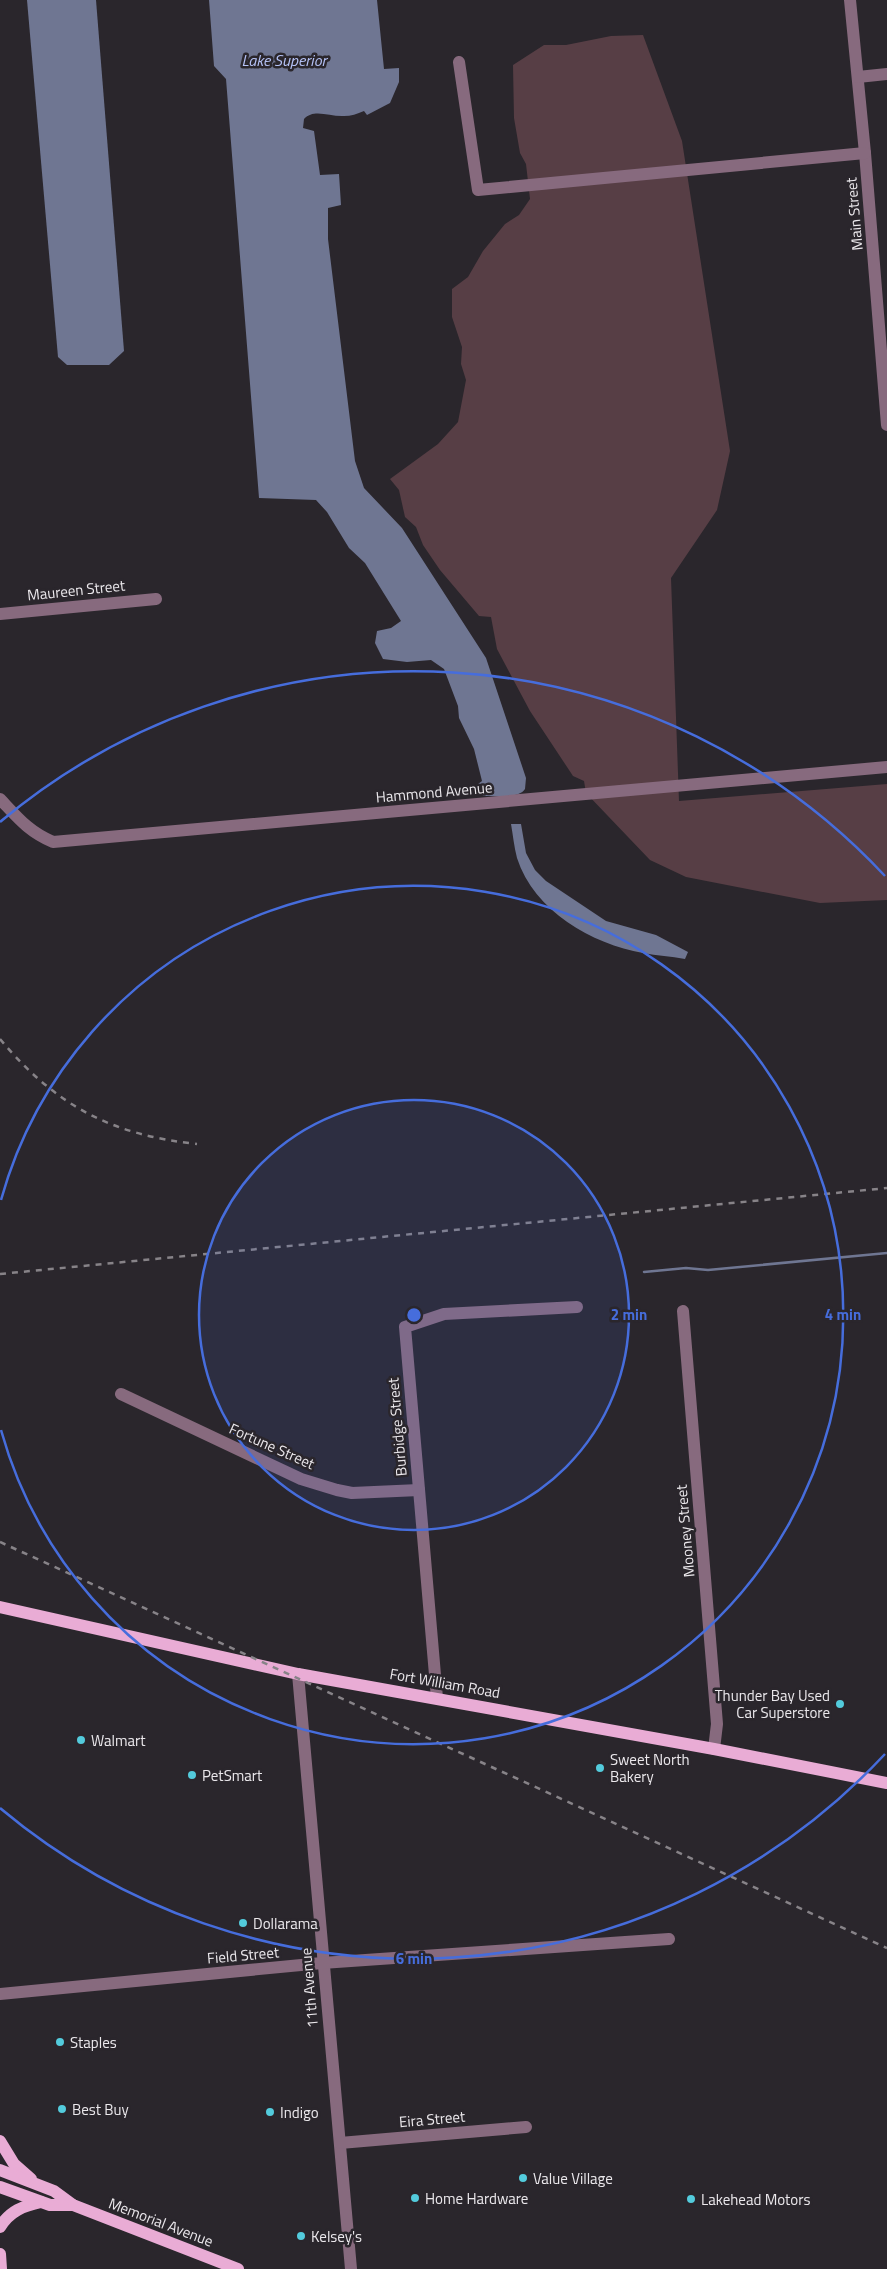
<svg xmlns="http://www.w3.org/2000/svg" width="887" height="2269" font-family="'Titillium Web',sans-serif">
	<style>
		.green { fill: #573e45 }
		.water { fill: #6f7692 }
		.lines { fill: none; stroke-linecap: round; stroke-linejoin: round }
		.stream { stroke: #6f7692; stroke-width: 2.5 }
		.minor { stroke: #876a7e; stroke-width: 12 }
		.major { stroke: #e9acd5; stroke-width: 12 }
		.rail { stroke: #878388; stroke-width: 2.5; stroke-dasharray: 6 6; stroke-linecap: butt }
		.ring { fill: none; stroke: #466ddc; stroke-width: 2.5 }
		.poi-dot { fill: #53cbdc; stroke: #2a262c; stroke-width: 2 }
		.labels { text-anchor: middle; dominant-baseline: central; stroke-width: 5; stroke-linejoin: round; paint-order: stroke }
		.street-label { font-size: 15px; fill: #ebe8ec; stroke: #2a262c }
		.poi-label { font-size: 15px; fill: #ebe8ec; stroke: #2a262c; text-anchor: start }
		.water-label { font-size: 16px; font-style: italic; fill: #b5c2f6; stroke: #2a262c }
		.centre { fill: #466ddc; stroke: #2a262c; stroke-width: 2.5 }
		.ring-label { font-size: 15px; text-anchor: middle; font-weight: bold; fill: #466ddc; stroke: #2a262c; stroke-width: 5; stroke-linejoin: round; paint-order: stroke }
	</style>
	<rect width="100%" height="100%" fill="#2a262c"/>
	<path class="green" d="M643,35L682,141L730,451L717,510L671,578L679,801L887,784V900L820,903L686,877L650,860L586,793L584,781L573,776L530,711L497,649L491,617L479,616L440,570L423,545L416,527L405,517L399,490L390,479L438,444L458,422L466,380L461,364L462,347L452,317V289L468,277L483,251L505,224L519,215L530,199L526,164L520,153L514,118L513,65L544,45H566L611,36Z"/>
	<g class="water">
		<path d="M27,0H96L124,351L109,365H67L58,357Z"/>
		<path d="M209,0H377L384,69L399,68V82L390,103L367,115L364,111C357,114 351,116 344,116C330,117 314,108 304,119L303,128L314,131L320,175L339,174L341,205L328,208V239L355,461L364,488L402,528L486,658L526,778L525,789C519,799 493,796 483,796L478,784L482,781L474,749L459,718L458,706L444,669L431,660L407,662L383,659L375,643L377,631L391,628L401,621L365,563L349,548L327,512L316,500L259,498L226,79L214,66Z"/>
		<path d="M511,824H521L526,853L535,870L546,881L606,921L656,935L688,952L685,959C671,956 657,956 643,953C592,944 534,911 517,858C514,847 513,835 511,824Z"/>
	</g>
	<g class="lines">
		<path class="stream" d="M644,1272L686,1268L708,1270L887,1253"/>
		<g class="minor">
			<path d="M850,0L865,153L887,425"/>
			<path d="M459,62L478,190L865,153"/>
			<path d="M858,77L887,74"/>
			<path d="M0,614L156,599"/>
			<path d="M0,799C18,818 29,832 53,842L887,767"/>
			<path d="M683,1311L717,1724L714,1749"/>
			<path d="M121,1394L301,1479L337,1490L352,1493L419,1490"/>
			<path d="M298,1674L351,2269"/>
			<path d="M437,1698L405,1327L444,1314L577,1307"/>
			<path d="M0,1994L322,1963L669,1939"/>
			<path d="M340,2143L526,2127"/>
		</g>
		<g class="major">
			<path d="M0,1607L298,1674L714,1749L887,1783"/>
			<path d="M0,2141L14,2164L31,2179"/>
			<path d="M0,2170L54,2191L73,2205L238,2269"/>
			<path d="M0,2187L50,2205H73"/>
			<path d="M0,2227C10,2211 23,2206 41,2202"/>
			<path d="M0,2254L1,2269"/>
		</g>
		<g class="rail">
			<path d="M0,1039C55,1105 111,1135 197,1144"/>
			<path d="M0,1274L887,1188"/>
			<path d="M0,1542L887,1948"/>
		</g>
	</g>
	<circle cx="414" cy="1315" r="215" fill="#466ddc" fill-opacity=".12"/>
	<g class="ring">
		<circle cx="414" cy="1315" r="215"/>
		<path d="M1 1200A429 429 0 1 1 1 1430"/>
		<path d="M885 1754A644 644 0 0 1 0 1808M0 822A644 644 0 0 1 885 876"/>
	</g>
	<g class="poi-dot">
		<circle cx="840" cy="1704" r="5"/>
		<circle cx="81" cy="1740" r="5"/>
		<circle cx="600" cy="1768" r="5"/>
		<circle cx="192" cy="1775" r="5"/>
		<circle cx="243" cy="1923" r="5"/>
		<circle cx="60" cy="2042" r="5"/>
		<circle cx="62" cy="2109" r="5"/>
		<circle cx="270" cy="2112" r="5"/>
		<circle cx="523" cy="2178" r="5"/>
		<circle cx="415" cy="2198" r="5"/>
		<circle cx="691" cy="2199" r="5"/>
		<circle cx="301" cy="2236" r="5"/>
	</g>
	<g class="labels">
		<g class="street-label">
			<text transform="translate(854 214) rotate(-95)">Main Street</text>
			<text transform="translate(76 590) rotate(-6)">Maureen Street</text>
			<text transform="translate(434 792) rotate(-5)">Hammond Avenue</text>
			<text transform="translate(397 1427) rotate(-95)">Burbidge Street</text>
			<text transform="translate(272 1446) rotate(24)">Fortune Street</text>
			<text transform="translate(685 1531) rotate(-95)">Mooney Street</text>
			<text transform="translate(445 1683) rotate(10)">Fort William Road</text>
			<text transform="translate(243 1955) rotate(-5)">Field Street</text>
			<text transform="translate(309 1988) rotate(-95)">11th Avenue</text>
			<text transform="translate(432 2119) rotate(-5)">Eira Street</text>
			<text transform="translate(161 2222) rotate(21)">Memorial Avenue</text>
		</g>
		<g class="poi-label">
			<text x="830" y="1695" text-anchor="end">Thunder Bay Used<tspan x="830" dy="17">Car Superstore</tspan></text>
			<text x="91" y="1740">Walmart</text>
			<text x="610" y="1759">Sweet North<tspan x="610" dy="17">Bakery</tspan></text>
			<text x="202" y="1775">PetSmart</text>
			<text x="253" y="1923">Dollarama</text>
			<text x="70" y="2042">Staples</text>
			<text x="72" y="2109">Best Buy</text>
			<text x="280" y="2112">Indigo</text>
			<text x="533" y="2178">Value Village</text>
			<text x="425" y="2198">Home Hardware</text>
			<text x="701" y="2199">Lakehead Motors</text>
			<text x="311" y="2236">Kelsey's</text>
		</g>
		<g class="water-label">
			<text x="284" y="60">Lake Superior</text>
		</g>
	</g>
	<circle cx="414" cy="1315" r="8" class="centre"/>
	<g class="ring-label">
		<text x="629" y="1320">2 min</text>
		<text x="843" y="1320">4 min</text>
		<text x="414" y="1964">6 min</text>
	</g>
</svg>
